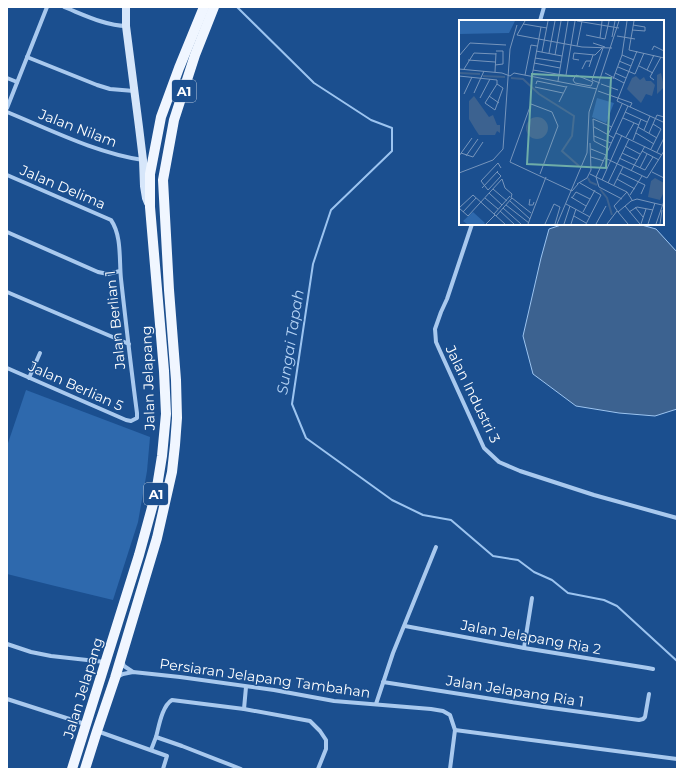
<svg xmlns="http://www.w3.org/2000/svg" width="684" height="776" font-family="Montserrat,sans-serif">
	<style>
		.green { fill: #2e69ad }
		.water { fill: #3c6290; stroke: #9cc4f0 }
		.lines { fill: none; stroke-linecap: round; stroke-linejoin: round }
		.stream { stroke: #9cc4f0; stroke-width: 2 }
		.street { stroke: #a9c9ee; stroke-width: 4 }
		.secondary { stroke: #d6e6fa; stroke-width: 8 }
		.primary { stroke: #f0f6ff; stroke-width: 10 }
		.labels { text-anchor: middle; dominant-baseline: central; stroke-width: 3; stroke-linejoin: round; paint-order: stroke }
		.shield { fill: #1b4f8f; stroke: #bbcadd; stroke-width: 1 }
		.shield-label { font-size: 13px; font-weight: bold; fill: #fff }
		.street-label { font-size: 14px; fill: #fff; stroke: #1b4f8f }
		.water-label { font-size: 15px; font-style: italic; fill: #b5d3f5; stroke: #1b4f8f }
		.inset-river { fill: none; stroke: #3c6290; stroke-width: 2 }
		.inset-road { fill: none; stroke: #7695bc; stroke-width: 1 }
		.view { fill: #6fada8; fill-opacity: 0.15; stroke: #6fada8; stroke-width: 2 }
		.inset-edge { fill: none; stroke: #fff; stroke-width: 2 }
	</style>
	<rect width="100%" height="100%" fill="#1b4f8f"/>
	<path class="green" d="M26,390L150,437L147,471L138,522L113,600L51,585L7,574V446Z"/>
	<path class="water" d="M564,224H638L656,229L677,252V409L655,416L619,413L576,406L533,374L523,336L541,258L549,229Z"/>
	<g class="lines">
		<path class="stream" d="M237,7L314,83L371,120L392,128V151L331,210L313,264L292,404L306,438L392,500L423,515L451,520L493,556L518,560L534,572L552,580L568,593L604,600L617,606L677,661"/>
		<g class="street">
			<path d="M64,7C82,14 106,26 126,26"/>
			<path d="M540,21L544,7"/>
			<path d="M27,57L97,85L110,89L134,91"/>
			<path d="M7,78L17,82"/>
			<path d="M7,108L47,7"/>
			<path d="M7,112C51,130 96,153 143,160"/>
			<path d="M7,175L111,220C122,236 119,260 121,279C126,324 131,368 137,413V418L131,421L126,420L7,368"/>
			<path d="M472,224L447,299L441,312L435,329L436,342L440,351L484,448L499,462L520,471L594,495L677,518"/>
			<path d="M7,232L98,272L108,274L120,271"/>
			<path d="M7,292L129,344"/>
			<path d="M29,378L40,353"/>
			<path d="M405,626L524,648L648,668L653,669"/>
			<path d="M7,644L31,652L51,656L105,662"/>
			<path d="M524,648L532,598"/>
			<path d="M122,661L124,666L133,672"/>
			<path d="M117,677L123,674L133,672L180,677L274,690L334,701L431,709L443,711L450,715L455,730L450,769"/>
			<path d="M383,682L544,707L639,720L643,719L645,717L649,694"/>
			<path d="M7,699L85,724"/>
			<path d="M376,704L393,653L436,547"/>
			<path d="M244,709L246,687"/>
			<path d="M455,730L677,759"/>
			<path d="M97,731L167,756L163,769"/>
			<path d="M151,750L156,737"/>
			<path d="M241,769L182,746L156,737C159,726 162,706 172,700L244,709L310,721L320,731L326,740V749L318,769"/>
		</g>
		<path class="secondary" d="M126,7V26L139,127L143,160L144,186L146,198L148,203"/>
		<g class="primary">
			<path d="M72,769L139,555L156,493L162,456L166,414L164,371L150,207V174L161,117L179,68L204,7"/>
			<path d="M85,769L97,731L115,678L157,538L172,472L175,445L177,418L176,380L169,290L163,180L174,120L195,55L214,7"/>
		</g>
	</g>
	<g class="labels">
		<g class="shield">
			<rect x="172" y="80" width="24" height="22" rx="3"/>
			<rect x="144" y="483" width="24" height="22" rx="3"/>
		</g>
		<g class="shield-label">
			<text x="184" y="91">A1</text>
			<text x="156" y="494">A1</text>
		</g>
		<g class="street-label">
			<text transform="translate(78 128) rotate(21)">Jalan Nilam</text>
			<text transform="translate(63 187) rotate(23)">Jalan Delima</text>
			<text transform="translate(115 320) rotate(-96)">Jalan Berlian 1</text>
			<text transform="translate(148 378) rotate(-92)">Jalan Jelapang</text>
			<text transform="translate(76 386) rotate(24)">Jalan Berlian 5</text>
			<text transform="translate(473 394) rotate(64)">Jalan Industri 3</text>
			<text transform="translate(531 637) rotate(10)">Jalan Jelapang Ria 2</text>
			<text transform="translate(265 678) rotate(8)">Persiaran Jelapang Tambahan</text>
			<text transform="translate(83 688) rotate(-73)">Jalan Jelapang</text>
			<text transform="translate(515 691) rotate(9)">Jalan Jelapang Ria 1</text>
		</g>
		<g class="water-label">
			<text transform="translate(290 342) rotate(-81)">Sungai Tapah</text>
		</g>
	</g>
	<g transform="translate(459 20)">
		<rect width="205" height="205" fill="#1b4f8f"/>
		<path d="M0,1H56L50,13L0,14ZM138,78L155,83L147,103L133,97ZM14,192L26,203L25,204H8L4,201Z" fill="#2e69ad"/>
		<path d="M202,53L205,67L198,74V55ZM177,56L181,60L185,57L187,61H192L196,65L193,76L187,74L182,83L168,69L173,58ZM15,76L30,97L34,95L38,105H41V113L38,111L36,115H20L16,109L10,99V81ZM67 108a11 11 0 1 1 22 0a11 11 0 1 1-22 0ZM196,158L205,163V172L201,180L189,177L192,161Z" fill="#3c6290"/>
		<path class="inset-river" d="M0,53L21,54M24,56L46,57M52,58L64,59L80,74L115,96L113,116L103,131L120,146M129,158L131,162L138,165M141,169L148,178L153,195"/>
		<path class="inset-road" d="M66,1L58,15L123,27L153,28M118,1L160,8M175,1L170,30L205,38M64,4L88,8M173,10L186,11V7L174,5M127,15L146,19L150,1M158,16L176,19M153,17L156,1M141,18L143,1M134,23L146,27M118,26L123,1M193,30L195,26L205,31M77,31L103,36M178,31L158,81L204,102M83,32L89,1M90,33L96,1M96,35L102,1M163,35L168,1M0,36L11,23L47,25M76,38L102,42M9,40L36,42M120,40L114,39L115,33L136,35L143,28M160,41L172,46M75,43L101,48M36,45L44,44V31H37M180,46L194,53M130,47L134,35M159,47L176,54L185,33M0,49L43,53L51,56L55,53L138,69M5,49L15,33L37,34M123,49L127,41H132M74,50L110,56M188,50L195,35M36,52L37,33M146,53L165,63M156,53L167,58M66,55L72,25L78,26M107,55L116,1M117,55L134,62L132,66L116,63L114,60ZM0,56L38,60V64L26,83L36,90L44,68L38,64M73,56L82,7M154,59L163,35L175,40M195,60L191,57L202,37M99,61L109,1M141,63L133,60L144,28M77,64L78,61L107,67M142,64L159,70M76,67L104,73M139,71L173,83L171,87M15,73L25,51M5,74L13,57M30,76L40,83M21,78L31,59M100,82L108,66M166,92L188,102M164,98L180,105M135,107L155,118M179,107L198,118M185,110L191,96M157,113L203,135M177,113L195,124M190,113L198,95L205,97M149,115L163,84M135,116L152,123M167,117L175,103M174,120L182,99M166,126L181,134M132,129L147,135M150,129L135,121L134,99L153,107M192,129L202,109L194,104M183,131L200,140M198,132L205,118M2,133L14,137L24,122M163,133L178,140M0,136L13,118M7,136L19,119M132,137L145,141M146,138L188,158L205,131M160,138L186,150L194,137M181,148L188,134M172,151L186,126M38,152L42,156L29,170L22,161L39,143L42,148M193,152L205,158M0,153L34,140L44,129L51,29L58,5M161,153L186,165L182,174M81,154L99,106L93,92L72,84L51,142L113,171L119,164M131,154L168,172L173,180M137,157L169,86M137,157L140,167L163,179M158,159L176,169M143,160L163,115M121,163L142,175L127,204M149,163L170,119M118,164L128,158L132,150L131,123M155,165L164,147M23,168L39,151M34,169L48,181M30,173L43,185M171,175L183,156M112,177L127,186M26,178L39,189M113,178L117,172L131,179M71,179L70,185H74L75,182M51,181L71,199M107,184L131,197M47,185L70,203M166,186L181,204M176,187L184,197M0,188L9,196L43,159L46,168L53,174L52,178M0,188L14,175L46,204M44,188L62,204M41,191L55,204M4,192L17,178M124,192L136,170M159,192L155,186L168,172M170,192L178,187L194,190M35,194L51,176M37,196L53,178L72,193M115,196L127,203M27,204L36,195M69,204L87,157M86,204L95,184L101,187L96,204M98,204L128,133L130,92L160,1M105,204L111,186M112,204L117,189M137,204L147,186M148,204L158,191M169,204L159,192L172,181L178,179L203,185M182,204L187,189M189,204L196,183M197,204L205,181M201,204L203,190"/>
		<path class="view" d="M73,54L152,58L147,148L68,144Z"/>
		<rect width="205" height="205" class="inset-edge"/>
	</g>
	<rect width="684" height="776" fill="none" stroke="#ffffff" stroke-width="16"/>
</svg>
